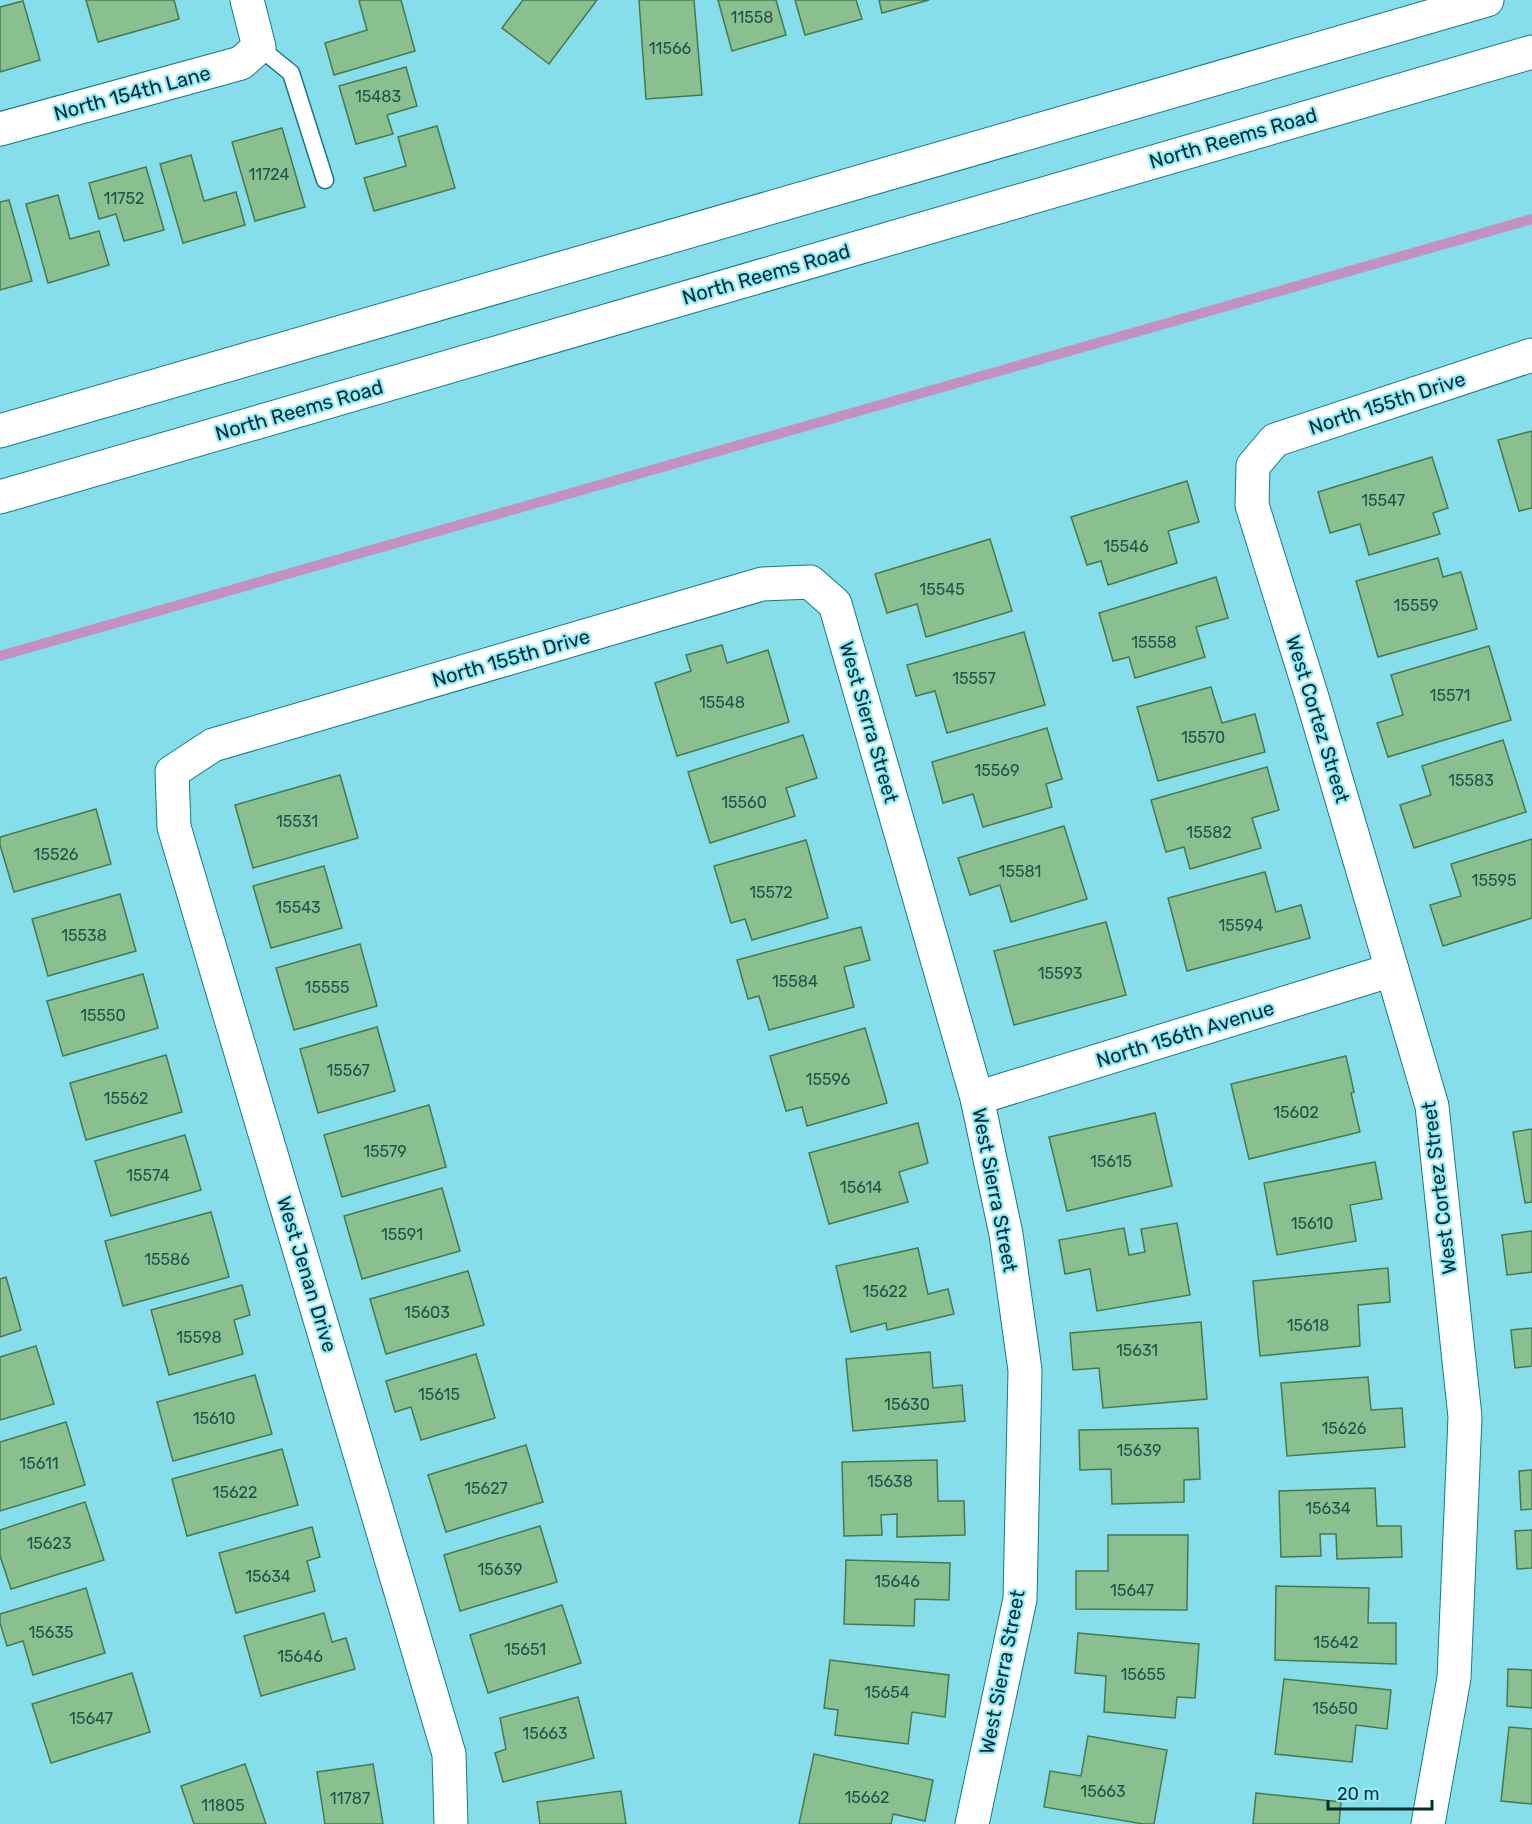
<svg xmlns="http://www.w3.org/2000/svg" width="1532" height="1824" font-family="Rubik,sans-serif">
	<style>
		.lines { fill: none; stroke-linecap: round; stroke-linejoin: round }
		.stream { stroke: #c391c1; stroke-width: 10 }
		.building { fill: #8abf90; stroke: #47794e; stroke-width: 1.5 }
		.lane-casing { stroke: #167a86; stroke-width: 19 }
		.street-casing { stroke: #167a86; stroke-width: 35 }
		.secondary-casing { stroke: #167a86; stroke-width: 35 }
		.lane { stroke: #fff; stroke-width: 16 }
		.street { stroke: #fff; stroke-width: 33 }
		.secondary { stroke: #fff; stroke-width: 33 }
		.labels { text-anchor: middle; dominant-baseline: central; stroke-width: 4.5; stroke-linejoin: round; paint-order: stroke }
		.number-label { font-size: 16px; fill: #265149 }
		.street-label { font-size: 20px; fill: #042c31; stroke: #94ebf8 }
	</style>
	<rect width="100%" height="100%" fill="#87deeb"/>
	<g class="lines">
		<path class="stream" d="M0,656L1532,219"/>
	</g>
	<g class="building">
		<path d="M86,0H174L179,19L98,42Z"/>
		<path d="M362,0H401L415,51L334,75L325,43L367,30L359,1Z"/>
		<path d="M523,0H597L549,64L502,28Z"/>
		<path d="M639,0H694L702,95L646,99Z"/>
		<path d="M718,0H776L786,35L732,51Z"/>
		<path d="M795,0H856L862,19L805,35Z"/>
		<path d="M879,0H929L882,13Z"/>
		<path d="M23,1L40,60L0,72V7Z"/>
		<path d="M406,67L417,106L387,115L393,134L356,144L339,86Z"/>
		<path d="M437,126L455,188L374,211L364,178L406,166L398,137Z"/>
		<path d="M282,128L305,207L255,221L232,142Z"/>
		<path d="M191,155L204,201L236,192L245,225L183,243L160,164Z"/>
		<path d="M146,167L164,230L124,241L116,214L99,219L89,183Z"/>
		<path d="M58,195L70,239L99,231L109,265L48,283L26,204Z"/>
		<path d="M9,200L32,281L0,290V202Z"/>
		<path d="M1532,431V508L1519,511L1498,440Z"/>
		<path d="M1432,457L1448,508L1433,513L1440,534L1369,555L1360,524L1330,533L1318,492Z"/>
		<path d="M1187,481L1199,522L1168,531L1177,563L1108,585L1101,561L1087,565L1071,517Z"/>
		<path d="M990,539L1012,611L926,637L917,604L887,613L875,574Z"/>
		<path d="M1438,558L1443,577L1461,572L1477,629L1378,657L1356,581Z"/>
		<path d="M1216,577L1228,618L1196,627L1205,657L1135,678L1129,657L1113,661L1099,613Z"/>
		<path d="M1024,632L1045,705L947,733L935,691L916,696L907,665Z"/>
		<path d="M722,645L727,663L768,650L789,722L677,756L655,683L691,671L686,655Z"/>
		<path d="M1489,646L1511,720L1388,757L1377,723L1403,715L1391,675Z"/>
		<path d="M1211,687L1222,723L1255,714L1265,752L1158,781L1137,707Z"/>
		<path d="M1047,728L1062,779L1046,784L1052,807L983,827L973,794L943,803L932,762Z"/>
		<path d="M803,735L817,778L786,788L795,816L710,843L688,772Z"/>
		<path d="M1503,740L1526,812L1414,848L1400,805L1431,795L1422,766Z"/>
		<path d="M1267,767L1279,810L1252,818L1261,848L1190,869L1184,847L1166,852L1151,800Z"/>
		<path d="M340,775L358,838L253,868L235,805Z"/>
		<path d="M96,809L111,864L14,892L0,845V837Z"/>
		<path d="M1064,826L1087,899L1011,922L1000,885L970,895L958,858Z"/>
		<path d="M1532,839V918L1443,946L1430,905L1461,896L1451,864Z"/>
		<path d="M806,840L828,918L752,940L745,919L731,923L714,866Z"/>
		<path d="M324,866L342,928L271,948L253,886Z"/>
		<path d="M1265,872L1276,912L1301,905L1310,938L1187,971L1168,898Z"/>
		<path d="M120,894L136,951L48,976L32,919Z"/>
		<path d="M1106,922L1126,995L1014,1025L994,951Z"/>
		<path d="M861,927L870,960L844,967L854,1007L769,1030L759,996L748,999L737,960Z"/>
		<path d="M360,944L377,1006L294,1030L276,968Z"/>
		<path d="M143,974L158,1028L63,1056L47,1001Z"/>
		<path d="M377,1027L395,1091L318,1113L300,1049Z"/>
		<path d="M865,1028L887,1103L807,1126L802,1107L786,1111L770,1056Z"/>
		<path d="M166,1055L182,1112L86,1140L70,1083Z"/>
		<path d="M1346,1056L1354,1092L1351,1093L1360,1132L1249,1159L1231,1084Z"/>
		<path d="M429,1105L446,1167L342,1197L324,1135Z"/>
		<path d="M1155,1113L1172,1186L1067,1211L1049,1137Z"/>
		<path d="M918,1123L928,1163L899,1172L908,1202L829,1224L809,1153Z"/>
		<path d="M1532,1129V1202L1525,1203L1513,1132Z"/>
		<path d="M185,1135L201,1190L111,1216L95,1161Z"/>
		<path d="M1375,1162L1382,1199L1350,1205L1356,1241L1277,1255L1264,1183Z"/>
		<path d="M442,1188L460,1251L362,1279L344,1216Z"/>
		<path d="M211,1212L229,1277L123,1306L105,1241Z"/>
		<path d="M1177,1223L1190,1295L1097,1311L1090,1269L1065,1274L1059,1240L1124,1228L1129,1255L1145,1252L1141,1229Z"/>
		<path d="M1532,1231V1272L1507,1275L1502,1235Z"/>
		<path d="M918,1248L928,1294L948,1289L954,1314L887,1330L886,1323L851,1332L836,1266Z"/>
		<path d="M1388,1268L1390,1302L1358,1305L1360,1346L1260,1356L1253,1281Z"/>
		<path d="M468,1271L484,1325L386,1354L370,1299Z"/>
		<path d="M6,1277L21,1330L0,1337V1279Z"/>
		<path d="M242,1285L250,1315L234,1320L243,1354L169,1375L151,1310Z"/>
		<path d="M1201,1322L1207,1399L1103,1408L1099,1368L1073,1370L1070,1333Z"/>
		<path d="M1532,1328V1366L1515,1368L1511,1330Z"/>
		<path d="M36,1346L54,1404L0,1420V1357Z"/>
		<path d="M930,1352L933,1388L962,1385L965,1421L853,1431L846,1359Z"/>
		<path d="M476,1354L495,1418L421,1440L411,1407L395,1412L386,1381Z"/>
		<path d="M255,1375L272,1434L173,1461L157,1402Z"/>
		<path d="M1368,1377L1371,1410L1402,1408L1405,1447L1287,1456L1281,1383Z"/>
		<path d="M66,1422L85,1485L0,1511V1442Z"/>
		<path d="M1198,1428L1200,1479L1184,1480V1502L1112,1504L1111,1469L1080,1470L1079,1430Z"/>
		<path d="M526,1445L543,1502L446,1532L428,1475Z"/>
		<path d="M282,1449L298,1505L187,1536L172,1479Z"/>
		<path d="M937,1460L938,1501H964L965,1535L897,1537V1514L881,1515L882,1535L844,1536L842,1462Z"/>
		<path d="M1532,1470V1509L1521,1510L1519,1471Z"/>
		<path d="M1375,1488L1377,1526H1401L1402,1557L1337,1559L1336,1534H1320L1321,1556L1281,1557L1279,1491Z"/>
		<path d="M85,1502L104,1560L11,1589L0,1556V1530Z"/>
		<path d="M540,1526L557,1582L460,1611L444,1555Z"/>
		<path d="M312,1527L320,1557L307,1561L315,1591L236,1613L219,1553Z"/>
		<path d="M1532,1530V1568L1517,1569L1515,1531Z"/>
		<path d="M1108,1535H1188L1187,1610L1076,1609V1571H1108Z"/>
		<path d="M846,1560L950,1563L949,1600L915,1599L914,1626L844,1624Z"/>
		<path d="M1276,1586L1369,1588L1368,1623H1396V1664L1275,1660Z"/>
		<path d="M86,1588L105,1653L33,1675L23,1641L7,1646L0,1623V1614Z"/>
		<path d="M562,1605L581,1663L488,1693L470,1635Z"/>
		<path d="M324,1613L332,1642L346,1638L355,1669L261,1696L244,1636Z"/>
		<path d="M1078,1633L1199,1644L1195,1698L1177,1697L1175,1718L1104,1712L1106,1676L1075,1673Z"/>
		<path d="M830,1660L949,1675L945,1717L912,1712L908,1744L835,1735L838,1710L824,1708Z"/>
		<path d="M1508,1669L1532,1670V1708L1507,1706Z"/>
		<path d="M132,1673L150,1732L51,1763L32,1704Z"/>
		<path d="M1284,1679L1391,1690L1387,1729L1356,1725L1352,1762L1275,1754Z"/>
		<path d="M578,1697L594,1758L503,1782L495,1753L506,1749L500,1718Z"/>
		<path d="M1509,1727L1532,1729V1804L1501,1801Z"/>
		<path d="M1088,1736L1167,1750L1154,1824H1143L1044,1807L1050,1771L1081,1776Z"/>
		<path d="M814,1754L933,1780L925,1821L893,1814L891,1824H799Z"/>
		<path d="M245,1764L266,1824H194L181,1786Z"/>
		<path d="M373,1764L383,1824H325L317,1772Z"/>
		<path d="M621,1791L626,1824H540L537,1802Z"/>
		<path d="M1256,1793L1341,1802L1339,1824H1253Z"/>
	</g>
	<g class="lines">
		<defs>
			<path id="lane" d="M259,47L291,73L325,180"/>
			<g id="street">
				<path d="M0,129L241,63L259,47L247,0"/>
				<path d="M977,1098L1392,970"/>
				<path d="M451,1824L449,1754L174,827L172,772L213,745L762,584L810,582L835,604L977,1098L1006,1234L1025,1370L1020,1599L972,1824"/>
				<path d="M1428,1824L1454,1678L1465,1417L1432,1106L1311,694L1252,505L1253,466L1275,440L1532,355"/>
			</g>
			<g id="secondary">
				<path d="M0,431L1487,0"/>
				<path d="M0,497L1532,52"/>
			</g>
		</defs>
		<use href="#lane" class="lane-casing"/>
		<use href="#street" class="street-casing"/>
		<use href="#secondary" class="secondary-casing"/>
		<use href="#lane" class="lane"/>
		<use href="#street" class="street"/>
		<use href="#secondary" class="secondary"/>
	</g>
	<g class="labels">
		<g class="number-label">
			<text x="752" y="17">11558</text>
			<text x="670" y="48">11566</text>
			<text x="378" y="96">15483</text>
			<text x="269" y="174">11724</text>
			<text x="124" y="198">11752</text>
			<text x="1383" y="500">15547</text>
			<text x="1126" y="546">15546</text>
			<text x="942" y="589">15545</text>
			<text x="1416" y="605">15559</text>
			<text x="1154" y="642">15558</text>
			<text x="974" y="678">15557</text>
			<text x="1450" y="695">15571</text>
			<text x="722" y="702">15548</text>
			<text x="1203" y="737">15570</text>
			<text x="997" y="770">15569</text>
			<text x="1471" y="780">15583</text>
			<text x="744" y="802">15560</text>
			<text x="297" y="821">15531</text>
			<text x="1209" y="832">15582</text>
			<text x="56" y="854">15526</text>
			<text x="1020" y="871">15581</text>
			<text x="1494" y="880">15595</text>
			<text x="771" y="892">15572</text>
			<text x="298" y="907">15543</text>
			<text x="1241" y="925">15594</text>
			<text x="84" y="935">15538</text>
			<text x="1060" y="973">15593</text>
			<text x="795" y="981">15584</text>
			<text x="327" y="987">15555</text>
			<text x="103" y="1015">15550</text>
			<text x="348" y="1070">15567</text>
			<text x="828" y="1079">15596</text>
			<text x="126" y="1098">15562</text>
			<text x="1296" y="1112">15602</text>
			<text x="385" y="1151">15579</text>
			<text x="1111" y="1161">15615</text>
			<text x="148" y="1175">15574</text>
			<text x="861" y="1187">15614</text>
			<text x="1312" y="1223">15610</text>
			<text x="402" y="1234">15591</text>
			<text x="167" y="1259">15586</text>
			<text x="885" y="1291">15622</text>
			<text x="427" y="1312">15603</text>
			<text x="1308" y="1325">15618</text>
			<text x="199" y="1337">15598</text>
			<text x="1137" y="1350">15631</text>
			<text x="439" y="1394">15615</text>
			<text x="907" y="1404">15630</text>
			<text x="214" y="1418">15610</text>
			<text x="1344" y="1428">15626</text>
			<text x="1139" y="1450">15639</text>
			<text x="39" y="1463">15611</text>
			<text x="890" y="1481">15638</text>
			<text x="486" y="1488">15627</text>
			<text x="235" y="1492">15622</text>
			<text x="1328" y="1508">15634</text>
			<text x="49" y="1543">15623</text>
			<text x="500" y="1569">15639</text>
			<text x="268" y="1576">15634</text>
			<text x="897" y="1581">15646</text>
			<text x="1132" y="1590">15647</text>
			<text x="51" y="1632">15635</text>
			<text x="1336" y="1642">15642</text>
			<text x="525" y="1649">15651</text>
			<text x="300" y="1656">15646</text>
			<text x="1143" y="1674">15655</text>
			<text x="887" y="1692">15654</text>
			<text x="1335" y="1708">15650</text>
			<text x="91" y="1718">15647</text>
			<text x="545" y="1733">15663</text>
			<text x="1103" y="1791">15663</text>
			<text x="867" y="1797">15662</text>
			<text x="350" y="1798">11787</text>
			<text x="223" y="1805">11805</text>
		</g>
		<g class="street-label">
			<text transform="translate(132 93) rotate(-15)">North 154th Lane</text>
			<text transform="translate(1233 138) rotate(-16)">North Reems Road</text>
			<text transform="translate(766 274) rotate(-16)">North Reems Road</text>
			<text transform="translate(1387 403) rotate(-18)">North 155th Drive</text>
			<text transform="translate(299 410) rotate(-16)">North Reems Road</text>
			<text transform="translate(511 658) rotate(-16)">North 155th Drive</text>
			<text transform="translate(1318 719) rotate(73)">West Cortez Street</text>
			<text transform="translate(869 722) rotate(74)">West Sierra Street</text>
			<text transform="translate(1185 1034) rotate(-17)">North 156th Avenue</text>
			<text transform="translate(1439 1188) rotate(-97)">West Cortez Street</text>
			<text transform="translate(995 1190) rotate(79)">West Sierra Street</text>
			<text transform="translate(307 1274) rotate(73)">West Jenan Drive</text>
			<text transform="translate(1002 1672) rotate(-79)">West Sierra Street</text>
		</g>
	</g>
	<path d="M1328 1800v9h104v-9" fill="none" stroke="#042c31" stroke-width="3"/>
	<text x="1337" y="1800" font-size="18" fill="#042c31" stroke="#94ebf8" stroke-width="4.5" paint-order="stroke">20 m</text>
</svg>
